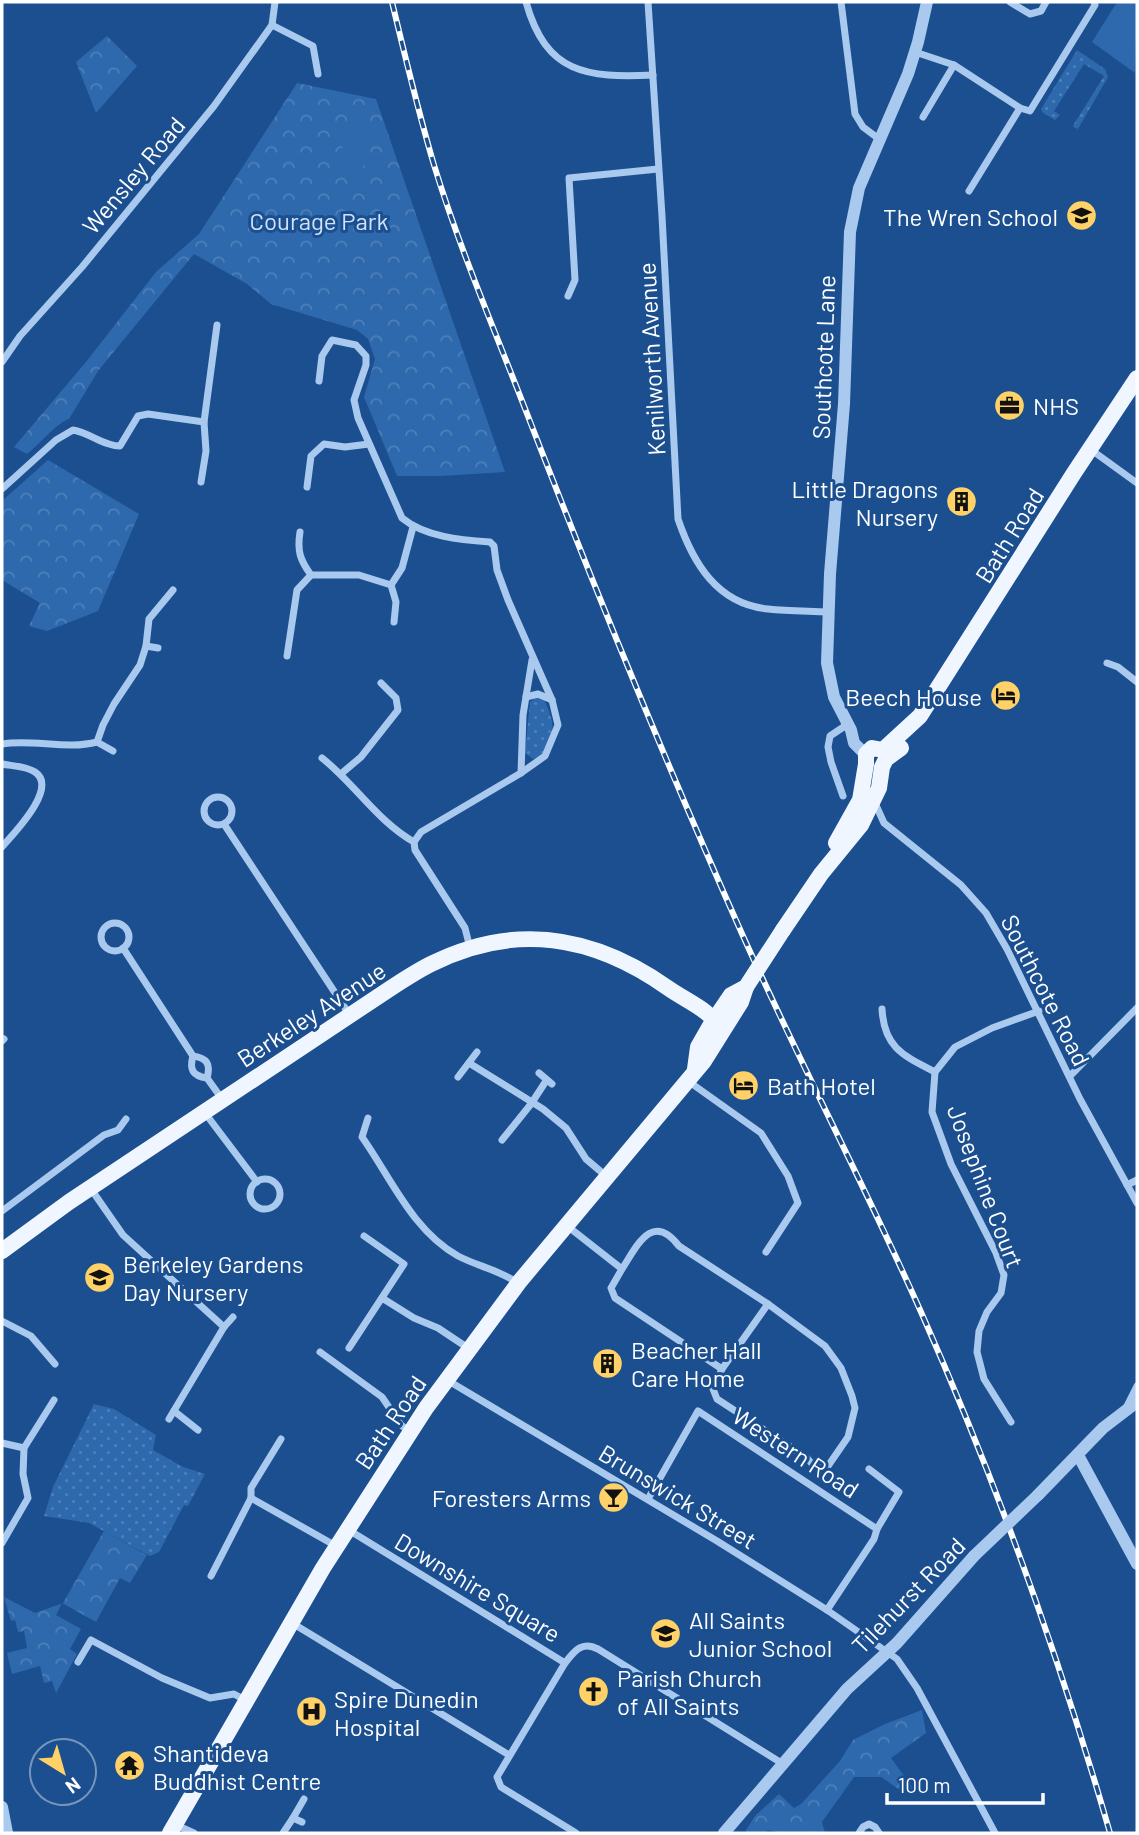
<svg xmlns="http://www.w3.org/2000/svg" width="1139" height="1835" font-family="Barlow,sans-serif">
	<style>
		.grass { fill: url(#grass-dots) }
		.forest { fill: url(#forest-crowns) }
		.pitch { fill: #2e69ad }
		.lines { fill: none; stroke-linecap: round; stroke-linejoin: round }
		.minor { stroke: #a9c9ee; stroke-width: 7 }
		.tertiary { stroke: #a9c9ee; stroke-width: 12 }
		.primary { stroke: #f0f6ff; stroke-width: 16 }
		.rail-casing { stroke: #fff; stroke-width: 6 }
		.rail { stroke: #1b4f8f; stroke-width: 3.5; stroke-dasharray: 10; stroke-linecap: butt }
		.tertiary-bridge { stroke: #a9c9ee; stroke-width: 12 }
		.primary-bridge { stroke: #f0f6ff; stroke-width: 16 }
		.labels { text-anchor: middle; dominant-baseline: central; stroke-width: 6; stroke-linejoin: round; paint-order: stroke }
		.street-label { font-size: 24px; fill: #fff; stroke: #1b4f8f }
		.poi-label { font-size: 24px; fill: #fff; stroke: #1b4f8f; text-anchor: start }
		.park-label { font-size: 24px; fill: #cfe3fa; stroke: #1b4f8f }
	</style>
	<defs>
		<pattern id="grass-dots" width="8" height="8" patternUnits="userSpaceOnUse" patternTransform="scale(1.75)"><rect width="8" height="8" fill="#2e69ad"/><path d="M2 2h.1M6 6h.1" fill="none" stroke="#4d80b9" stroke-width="1.8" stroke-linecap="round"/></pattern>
		<pattern id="forest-crowns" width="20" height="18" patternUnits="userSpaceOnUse" patternTransform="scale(1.75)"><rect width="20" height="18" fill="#2e69ad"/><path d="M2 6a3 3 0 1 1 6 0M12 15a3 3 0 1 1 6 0" fill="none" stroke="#4d80b9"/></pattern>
	</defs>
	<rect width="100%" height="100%" fill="#1b4f8f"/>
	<g class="grass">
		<path d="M1077,50L1105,69L1108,77L1078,129L1073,127L1074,124L1104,76L1084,64L1054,111L1060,115L1055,120L1043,113L1041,109Z"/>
		<path d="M535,698H543C556,724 556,732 540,757L533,759L525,753L530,702Z"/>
		<path d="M94,1404L114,1409L156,1435L153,1450L183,1467L205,1474L188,1506L184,1505L159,1552L150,1556L89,1523L44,1516L53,1487Z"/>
	</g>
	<g class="forest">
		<path d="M107,36L137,66L96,113L76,62Z"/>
		<path d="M297,83L376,99L505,472L441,476H397L364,397L375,359L368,339L357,330L271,304L247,284L194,254L98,371L69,419C55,424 40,444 27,454L14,447L86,362L156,272L199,234Z"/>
		<path d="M48,460L139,514L98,611L47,631L29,626L40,603L2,580V501Z"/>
		<path d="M104,1531L147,1555L130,1583L120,1578L96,1622L62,1603L56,1615L81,1629L70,1649L77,1654L56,1693L52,1681L44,1683L40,1666L12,1674L7,1653L27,1648L24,1631L18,1632L15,1620L11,1621L4,1597L35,1613L63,1603Z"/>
		<path d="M922,1710L926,1733L891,1758L913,1788L906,1794L881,1777H854L822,1822L825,1833H782L768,1830L765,1833H746V1830L755,1816L779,1794L794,1808L801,1804L840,1761L853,1740L885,1724Z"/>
	</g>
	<g class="pitch">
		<path d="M1117,2H1137L1135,73L1092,42Z"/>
		<path d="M362,124L373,163L349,170L338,131Z"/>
	</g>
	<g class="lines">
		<g class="minor">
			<path d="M526,2C546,74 587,78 653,75"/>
			<path d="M648,2L662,216L678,519C693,563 717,604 768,609C788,611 808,611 828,612"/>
			<path d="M841,2L855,114L863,127L879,139"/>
			<path d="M1010,2L1030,14L1041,11L1046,2"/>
			<path d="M272,25L313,46L318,74"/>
			<path d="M915,52L954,65L1020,108L1030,111L1095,5L1094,2"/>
			<path d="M923,117L954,65"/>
			<path d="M969,191L1020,108"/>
			<path d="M568,296L575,280L569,178L658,169"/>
			<path d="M2,362L20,336L82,267L214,106L272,25L275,2"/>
			<path d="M319,381L322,356L332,340L356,345L366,356V365L354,400L358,418L402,518C425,537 461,540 490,542L494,546L497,570L508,600L552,700L558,725L545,756L521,773L421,832L414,842"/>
			<path d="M1090,449L1137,483"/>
			<path d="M201,482L206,451L204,422L217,325"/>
			<path d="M307,487L311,456L324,444L345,447L369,444"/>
			<path d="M2,489L56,440L73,430C90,433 104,446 120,446L138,416L148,414L204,422"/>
			<path d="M300,532C297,551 300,560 311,575"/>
			<path d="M391,585L396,602L394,622"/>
			<path d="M146,646L158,648"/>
			<path d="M287,656L297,590L311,575H359L391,585L402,568L413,527"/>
			<path d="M1107,663L1118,667L1137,682"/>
			<path d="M526,697L538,694L552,700"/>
			<path d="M97,742L113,751"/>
			<path d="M2,744C33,739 67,750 97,742L103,725L114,704L140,665L146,646L149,619L173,590"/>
			<path d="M322,758C355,784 377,821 414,842L415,850L465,928L470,948"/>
			<path d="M2,764C12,766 26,766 35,772C59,788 13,834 2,847"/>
			<path d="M342,773L361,757L398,710L396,698L381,683"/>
			<path d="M521,773L523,715L532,660"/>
			<path d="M843,796L831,762L828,747L830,736L848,724"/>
			<circle cx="218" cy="811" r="14"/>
			<path d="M875,803L884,823L961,885L986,913L1007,949L1080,1099L1137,1203"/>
			<path d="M224,824L349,1014"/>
			<circle cx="115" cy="937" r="14"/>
			<path d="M123,948L193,1056C207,1058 211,1064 207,1078L222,1099"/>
			<path d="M882,1009C884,1048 904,1056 935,1072"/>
			<path d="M2,1041L4,1039"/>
			<path d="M193,1056C189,1070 193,1076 207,1078"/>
			<path d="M469,1063L543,1109L566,1128L586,1159L606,1176"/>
			<path d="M539,1073L552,1084"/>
			<path d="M1070,1076L1137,1008"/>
			<path d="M458,1077L477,1052"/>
			<path d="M688,1081L761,1133L788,1176L798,1203L766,1252"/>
			<path d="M205,1113L257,1182"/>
			<path d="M368,1118L362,1137C391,1178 412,1230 458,1256C477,1266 499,1270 518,1283"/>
			<path d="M502,1140L531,1104L546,1081"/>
			<circle cx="265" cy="1194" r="15"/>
			<path d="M1127,1185L1137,1180"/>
			<path d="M91,1189L123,1235L224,1327"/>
			<path d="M2,1211L104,1135L118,1130L126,1119"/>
			<path d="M566,1225L622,1269C637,1246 652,1211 679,1246L768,1304L722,1369L615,1298L611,1288L622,1269"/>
			<path d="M382,1298L414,1318L438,1328L468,1348"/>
			<path d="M2,1321L31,1336L55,1364"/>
			<path d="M349,1348L404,1264L364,1236"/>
			<path d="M320,1352L382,1397L401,1425L410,1432"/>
			<path d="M722,1369L713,1389L717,1399L806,1457L814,1466H828L848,1437L855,1408L852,1396L841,1368L825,1346L768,1304"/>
			<path d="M447,1380L717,1541L827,1610L897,1659L917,1688L995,1833"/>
			<path d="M1127,1406L1137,1386"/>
			<path d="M174,1411L198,1430"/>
			<path d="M169,1419L224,1327L233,1317"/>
			<path d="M1011,1422L984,1379L977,1352L979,1331L987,1312L1001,1293L1004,1275L996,1253L951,1164L932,1112L935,1072L955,1047L992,1028L1039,1011"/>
			<path d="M2,1443L24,1448"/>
			<path d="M869,1469L899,1492L877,1529"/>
			<path d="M251,1498L336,1546"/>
			<path d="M648,1499L698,1411L877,1529L874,1539L827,1610"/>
			<path d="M347,1529L565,1663"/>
			<path d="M2,1543L28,1498L23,1474L24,1448L54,1400"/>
			<path d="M211,1576L251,1498V1488L281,1439"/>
			<path d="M292,1623L509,1755"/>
			<path d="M78,1662L91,1640L162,1678L210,1698L234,1694L245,1700"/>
			<path d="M293,1818L304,1799"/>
			<path d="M176,1825L194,1833"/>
			<path d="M283,1833L293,1818L302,1822"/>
			<path d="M576,1833L501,1787L497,1777L565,1663C575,1650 582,1641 598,1649L783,1764"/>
			<path d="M859,1833L863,1827L869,1824L875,1827L879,1833"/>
		</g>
		<g class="tertiary">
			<path d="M866,755L854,743L851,730L834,697L827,663L830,574L844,404L850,232L859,188L908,74L918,42L927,2"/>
			<path d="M1078,1455L1137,1564"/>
			<path d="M1038,1495L1103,1428L1137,1402"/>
			<path d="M2,1807L7,1833"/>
			<path d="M724,1833L847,1689L897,1643L974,1556"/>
		</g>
		<g class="primary">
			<path d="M883,750L920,716L1074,473L1137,378"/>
			<path d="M836,843L860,800L866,764V754L872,748L883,750"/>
			<path d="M783,930L821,874L861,825L879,788L882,767L886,759L901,748"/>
			<path d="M695,1069L698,1047L710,1026L731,995L746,987"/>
			<path d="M2,1251L69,1202L385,992C400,982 415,972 431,964C515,922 593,935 668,988C688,1002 709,1009 722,1030"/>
			<path d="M170,1833L323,1568L426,1408L520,1281L704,1061L741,1002L746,987"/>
		</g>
		<defs>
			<path id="rail" d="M392,2C405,56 418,111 434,165C461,253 498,338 531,424C598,597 668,768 743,936C800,1063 865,1186 921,1312C996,1481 1059,1656 1110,1833"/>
		</defs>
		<use href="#rail" class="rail-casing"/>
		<use href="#rail" class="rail"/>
		<path class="tertiary-bridge" d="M974,1556L1038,1495"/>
		<path class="primary-bridge" d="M746,987L783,930"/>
	</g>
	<defs>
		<symbol id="school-disc" viewBox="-11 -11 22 22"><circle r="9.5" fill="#ffd166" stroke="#1b4f8f"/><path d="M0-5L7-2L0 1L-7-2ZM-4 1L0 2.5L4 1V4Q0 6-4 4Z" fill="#111"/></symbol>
		<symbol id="office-disc" viewBox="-11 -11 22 22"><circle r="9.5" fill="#ffd166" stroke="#1b4f8f"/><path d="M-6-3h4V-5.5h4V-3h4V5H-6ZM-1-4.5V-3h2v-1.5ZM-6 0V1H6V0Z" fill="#111"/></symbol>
		<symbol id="building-disc" viewBox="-11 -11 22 22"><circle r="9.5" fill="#ffd166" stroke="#1b4f8f"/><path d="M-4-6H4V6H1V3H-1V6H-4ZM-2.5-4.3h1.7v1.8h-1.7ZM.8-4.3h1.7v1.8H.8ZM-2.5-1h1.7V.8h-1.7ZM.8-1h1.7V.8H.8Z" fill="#111"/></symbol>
		<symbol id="hotel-disc" viewBox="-11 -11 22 22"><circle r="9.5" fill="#ffd166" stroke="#1b4f8f"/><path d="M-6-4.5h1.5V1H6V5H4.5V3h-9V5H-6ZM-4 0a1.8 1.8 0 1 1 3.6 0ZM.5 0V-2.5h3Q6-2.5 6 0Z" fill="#111"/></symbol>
		<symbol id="bar-disc" viewBox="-11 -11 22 22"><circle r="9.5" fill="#ffd166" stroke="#1b4f8f"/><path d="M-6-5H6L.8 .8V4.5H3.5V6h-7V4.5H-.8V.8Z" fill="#111"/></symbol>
		<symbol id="church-disc" viewBox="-11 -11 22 22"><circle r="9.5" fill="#ffd166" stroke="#1b4f8f"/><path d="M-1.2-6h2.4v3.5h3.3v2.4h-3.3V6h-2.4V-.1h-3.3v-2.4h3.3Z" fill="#111"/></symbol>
		<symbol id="hospital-disc" viewBox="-11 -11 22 22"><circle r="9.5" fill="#ffd166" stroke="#1b4f8f"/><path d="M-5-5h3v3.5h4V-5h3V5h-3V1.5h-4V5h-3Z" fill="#111"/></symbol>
		<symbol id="temple-disc" viewBox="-11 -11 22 22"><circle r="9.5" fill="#ffd166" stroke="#1b4f8f"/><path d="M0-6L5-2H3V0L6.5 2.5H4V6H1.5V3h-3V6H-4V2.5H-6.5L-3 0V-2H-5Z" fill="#111"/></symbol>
	</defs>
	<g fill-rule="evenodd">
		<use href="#school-disc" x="1064" y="198" width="35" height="35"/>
		<use href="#office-disc" x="992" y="388" width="35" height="35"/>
		<use href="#building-disc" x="944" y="484" width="35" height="35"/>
		<use href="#hotel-disc" x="988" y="678" width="35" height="35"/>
		<use href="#hotel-disc" x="726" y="1068" width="35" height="35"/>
		<use href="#school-disc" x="82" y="1260" width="35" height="35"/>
		<use href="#building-disc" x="590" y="1346" width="35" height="35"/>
		<use href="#bar-disc" x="596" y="1480" width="35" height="35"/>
		<use href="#school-disc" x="648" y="1616" width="35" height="35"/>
		<use href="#church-disc" x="576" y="1674" width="35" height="35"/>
		<use href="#hospital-disc" x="294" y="1694" width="35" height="35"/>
		<use href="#temple-disc" x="112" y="1748" width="35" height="35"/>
	</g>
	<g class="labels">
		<g class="street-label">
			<text transform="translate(133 175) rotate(-50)">Wensley Road</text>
			<text transform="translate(823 357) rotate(-88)">Southcote Lane</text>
			<text transform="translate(651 359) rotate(-93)">Kenilworth Avenue</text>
			<text transform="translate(1009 535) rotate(-58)">Bath Road</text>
			<text transform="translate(1046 990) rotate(63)">Southcote Road</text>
			<text transform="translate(311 1014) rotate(-33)">Berkeley Avenue</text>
			<text transform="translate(986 1186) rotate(69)">Josephine Court</text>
			<text transform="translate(390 1422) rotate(-56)">Bath Road</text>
			<text transform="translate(796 1452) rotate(33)">Western Road</text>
			<text transform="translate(678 1496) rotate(31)">Brunswick Street</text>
			<text transform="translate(478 1587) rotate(31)">Downshire Square</text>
			<text transform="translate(908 1595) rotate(-46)">Tilehurst Road</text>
		</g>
		<g class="poi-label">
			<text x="1058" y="216" text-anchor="end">The Wren School</text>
			<text x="1033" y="405">NHS</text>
			<text x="938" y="488" text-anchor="end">Little Dragons<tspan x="938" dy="28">Nursery</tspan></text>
			<text x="982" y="696" text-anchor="end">Beech House</text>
			<text x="767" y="1085">Bath Hotel</text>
			<text x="123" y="1263">Berkeley Gardens<tspan x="123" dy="28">Day Nursery</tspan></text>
			<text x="631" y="1349">Beacher Hall<tspan x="631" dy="28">Care Home</tspan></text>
			<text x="591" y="1497" text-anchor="end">Foresters Arms</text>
			<text x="689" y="1619">All Saints<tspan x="689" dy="28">Junior School</tspan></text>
			<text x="617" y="1677">Parish Church<tspan x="617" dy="28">of All Saints</tspan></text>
			<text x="334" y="1698">Spire Dunedin<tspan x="334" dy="28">Hospital</tspan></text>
			<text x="153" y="1752">Shantideva<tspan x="153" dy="28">Buddhist Centre</tspan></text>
		</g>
		<g class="park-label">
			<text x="319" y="220">Courage Park</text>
		</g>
	</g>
	<rect width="1139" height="1835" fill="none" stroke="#ffffff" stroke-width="7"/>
	<g transform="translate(63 1772) rotate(143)"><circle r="33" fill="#1b4f8f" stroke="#7695bc" stroke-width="2"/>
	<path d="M0-5L12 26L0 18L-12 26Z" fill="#ffd166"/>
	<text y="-10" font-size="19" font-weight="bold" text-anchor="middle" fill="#ffffff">N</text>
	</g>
	<path d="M887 1793v10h156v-10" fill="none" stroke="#ffffff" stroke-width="3.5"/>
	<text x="898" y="1793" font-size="21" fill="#ffffff" stroke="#1b4f8f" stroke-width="5" paint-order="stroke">100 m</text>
</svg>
